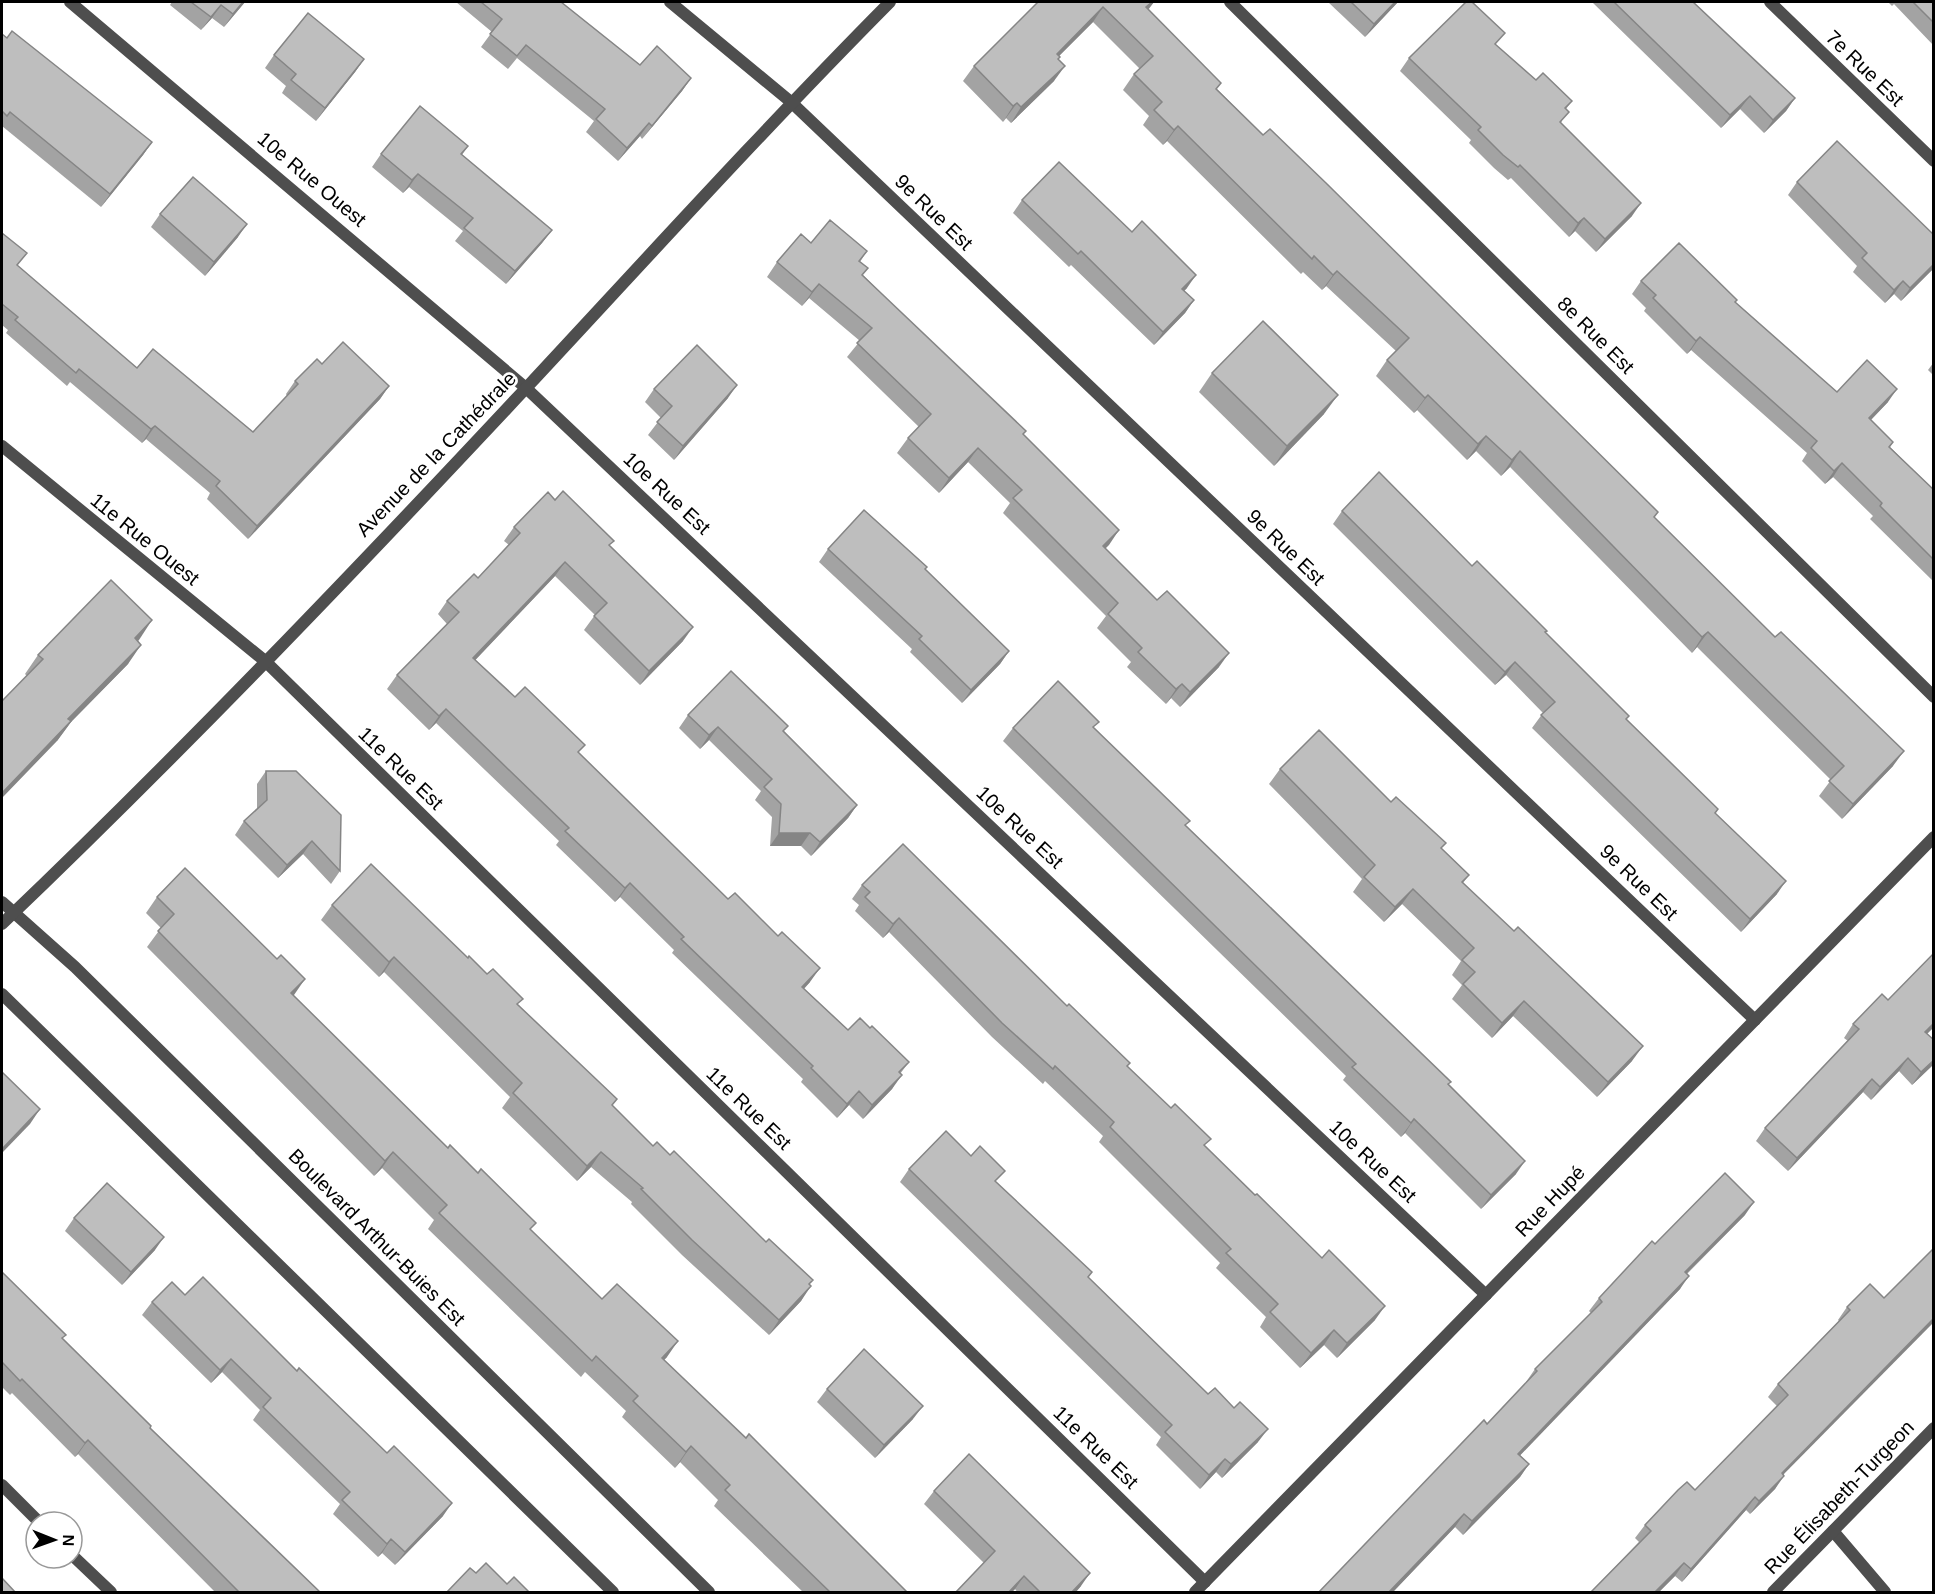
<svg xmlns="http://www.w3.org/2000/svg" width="1935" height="1594" font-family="Helvetica,sans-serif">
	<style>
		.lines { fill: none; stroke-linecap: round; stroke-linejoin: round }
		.minor { stroke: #4e4e4e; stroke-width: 12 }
		.tertiary { stroke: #4e4e4e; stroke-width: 12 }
		.wall { fill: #a3a3a3 }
		.shaded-wall { fill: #858585 }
		.building { fill: #bebebe; stroke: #858585; stroke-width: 1.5 }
		.labels { text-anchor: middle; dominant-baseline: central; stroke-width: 5; stroke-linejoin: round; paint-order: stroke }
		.street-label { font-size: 20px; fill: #000; stroke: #fff }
	</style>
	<rect width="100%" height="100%" fill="#fff"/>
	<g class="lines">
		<g class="minor">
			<path d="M70,2L526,388L1486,1295"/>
			<path d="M670,2L791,102L1755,1020"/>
			<path d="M1230,2L1934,697"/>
			<path d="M1770,2L1934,161"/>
			<path d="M2,446L265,661L1205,1582"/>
			<path d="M2,1485L39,1522"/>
			<path d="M1833,1531L1885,1592"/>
			<path d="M72,1555L111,1592"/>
			<path d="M1195,1592L1934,837"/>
			<path d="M1773,1592L1934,1428"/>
		</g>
		<g class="tertiary">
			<path d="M2,902L75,967L709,1592"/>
			<path d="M2,924C183,751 357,569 528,386C648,257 766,127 890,2"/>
			<path d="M2,994L613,1592"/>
		</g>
	</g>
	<g class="wall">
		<path d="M172,2H245L224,27L212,18L201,30L170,5Z"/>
		<path d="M456,2H561L640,65L691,78L682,91L642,139L640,136L618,161L586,132L594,121L517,58L508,69L481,47L492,32Z"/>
		<path d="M1035,2H1154L1148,9L1217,89L1654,518L1893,766L1842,819L1819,796L1831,780L1697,647L1692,653L1510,467L1501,476L1476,451L1467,460L1417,410L1414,413L1376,376L1387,360L1396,351L1326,286L1322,290L1303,272L1301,274L1167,141L1163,145L1143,125L1149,116L1123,90L1134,74L1140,69L1093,22L1059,56L1054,81L1011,123L1006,118L1003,122L963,81L974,66L1037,3Z"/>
		<path d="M1328,2H1398L1365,37Z"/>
		<path d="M1592,2H1693L1795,98L1786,111L1764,133L1740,109L1721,128Z"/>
		<path d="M1888,2H1934V46L1894,4L1892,6Z"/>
		<path d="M2,34L152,142L143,155L101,207L2,126Z"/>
		<path d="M1497,46L1536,80L1572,101L1566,109L1561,123L1632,216L1596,252L1575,231L1569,237L1511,178L1508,180L1494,168L1469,143L1471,140L1400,71L1409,58Z"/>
		<path d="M274,55L364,59L355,72L316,121L282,93L286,86L265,68Z"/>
		<path d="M468,146L462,155L552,230L542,243L506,284L455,241L463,231L409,187L403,193L372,167L381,154Z"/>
		<path d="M1797,182L1934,268L1901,301L1894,294L1885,303L1853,272L1857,266L1788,195Z"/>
		<path d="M1022,200L1187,288L1184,291L1194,300L1185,313L1154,345L1071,265L1069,267L1013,213Z"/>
		<path d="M160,214L238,237L205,276L151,227Z"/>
		<path d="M2,233L17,266L137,368L253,432L287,396L286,394L295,381L322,364L389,386L380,399L248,539L207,499L210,493L146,439L142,443L70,382L67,386L6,333L8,330L2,325Z"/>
		<path d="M811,243L867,251L860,262L863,275L1119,530L1105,548L1219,667L1180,707L1171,698L1166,704L1127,667L1131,662L1097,628L1106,616L1003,513L1010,503L968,462L939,493L897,453L908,438L919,427L847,357L860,341L809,298L802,306L767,277L777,262Z"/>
		<path d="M1641,281L1735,302L1837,392L1888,402L1871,420L1893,442L1890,447L1934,490V582L1870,519L1873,516L1833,477L1825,484L1802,461L1807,453L1691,350L1687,354L1644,311L1646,308L1632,294Z"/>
		<path d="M1934,362V376L1928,370Z"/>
		<path d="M1212,373L1324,414L1274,466L1199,392Z"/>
		<path d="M654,389L728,398L674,460L648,435L661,418L645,402Z"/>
		<path d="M555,500L610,546L683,641L640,685L584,630L595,615L555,576L475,660L515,697L579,753L810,982L804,989L848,1030L870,1028L909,1062L900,1074L892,1089L863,1119L849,1105L837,1118L801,1082L803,1079L672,953L674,950L620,897L615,902L556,845L559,841L436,723L429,730L387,689L397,675L447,624L438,614L447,601L478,578L509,545L504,541L514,527Z"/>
		<path d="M1342,511L1472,566L1545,632L1629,716L1626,719L1718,809L1715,813L1777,894L1741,932L1532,728L1543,713L1506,675L1495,685L1333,524Z"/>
		<path d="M828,549L925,569L1009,651L1000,664L962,703L910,652L912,649L819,562Z"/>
		<path d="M138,641L128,664L71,722L57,741L27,676L25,674L38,655Z"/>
		<path d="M688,715L784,731L857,805L848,818L811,856L801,846H770L772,817L755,800L761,791L709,740L700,749L679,728Z"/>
		<path d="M1013,728H1094L1186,826L1449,1085L1516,1174L1481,1209L1405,1133L1401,1137L1343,1080L1346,1076L1003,741Z"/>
		<path d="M1280,769L1391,802L1446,843L1441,848L1469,875L1463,883L1632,1061L1597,1097L1513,1016L1492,1038L1452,999L1462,985L1452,975L1461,961L1402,904L1384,922L1353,892L1362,879L1269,784Z"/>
		<path d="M266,771L340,871L331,884L303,854L278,878L235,835L244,821L257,809V784Z"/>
		<path d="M862,885L1127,1066L1375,1320L1337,1358L1324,1345L1300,1368L1260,1327L1266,1317L1216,1268L1220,1263L1099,1142L1103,1136L1045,1081L1043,1084L992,1037L889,932L883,938L855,911L859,905L852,899Z"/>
		<path d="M157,897L294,996L531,1231L602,1299L667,1357L664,1360L908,1593H804L714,1506L718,1500L680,1462L675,1468L622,1417L626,1411L585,1372L581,1377L428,1229L434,1220L382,1168L374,1176L147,947L161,928L146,913Z"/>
		<path d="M332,905L468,958L518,1005L613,1106L653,1146L810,1285L801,1301L769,1335L682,1255L631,1204L632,1202L591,1167L577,1181L502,1108L510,1097L384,972L379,977L321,920Z"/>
		<path d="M1888,1000L1934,1027L1927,1034L1934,1064L1912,1085L1899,1071L1871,1100L1863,1092L1788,1171L1756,1141L1765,1128L1848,1041L1844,1038L1853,1024Z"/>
		<path d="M971,1156L1088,1277L1258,1442L1222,1478L1216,1472L1200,1489L1156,1445L1161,1437L900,1182L909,1169Z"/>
		<path d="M1745,1215L1687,1274L1680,1289L1520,1455L1529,1464L1520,1477L1463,1535L1455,1527L1392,1593H1318L1487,1424L1527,1383L1526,1382L1535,1369L1591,1313L1589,1311L1599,1298L1655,1244Z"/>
		<path d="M74,1218L155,1250L122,1285L65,1231Z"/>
		<path d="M2,1272L63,1339L150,1428L321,1593H216L78,1454L75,1457L12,1393L10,1395L2,1387Z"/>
		<path d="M1870,1284L1783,1475L1775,1489L1750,1514L1746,1510L1682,1582L1675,1576L1658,1593H1590L1639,1542L1635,1538L1645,1525L1695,1490L1777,1406L1768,1397L1778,1384L1839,1321L1838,1320L1847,1307Z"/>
		<path d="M185,1295L443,1516L395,1565L382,1553L378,1557L333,1514L340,1504L253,1420L260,1410L222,1372L211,1383L142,1315L152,1302Z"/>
		<path d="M827,1389L913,1419L875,1458L817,1402Z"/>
		<path d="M934,1491L1081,1586L1075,1593H1018L1015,1589L1011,1593H955L984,1563L924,1504Z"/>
	</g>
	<g class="shaded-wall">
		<path d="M243,2H245L224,27L233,14Z"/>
		<path d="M1152,2H1154L1148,10L1146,7Z"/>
		<path d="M1395,2H1398L1365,37L1374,24Z"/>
		<path d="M221,5L212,18L201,30L211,17Z"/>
		<path d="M1103,7L1093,22L1046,69L1057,54Z"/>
		<path d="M364,59L355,72L316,121L325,108Z"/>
		<path d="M1065,66L1054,81L1011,123L1021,107Z"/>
		<path d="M691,78L682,91L642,139L652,126Z"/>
		<path d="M1750,96L1740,109L1721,128L1730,115Z"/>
		<path d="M1795,98L1786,111L1764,133L1773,120Z"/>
		<path d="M1017,103L1006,118L1003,122L1013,106Z"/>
		<path d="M649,123L640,136L618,161L627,148Z"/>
		<path d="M1178,126L1167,141L1163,145L1174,130Z"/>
		<path d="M152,142L143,155L101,207L110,194Z"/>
		<path d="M418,174L409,187L403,193L412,180Z"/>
		<path d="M1641,203L1632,216L1596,252L1605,239Z"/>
		<path d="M1584,218L1575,231L1569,237L1578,223Z"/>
		<path d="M247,224L238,237L205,276L214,262Z"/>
		<path d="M552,230L542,243L506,284L515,271Z"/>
		<path d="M1934,264V268L1901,301L1910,288Z"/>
		<path d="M1337,271L1326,286L1322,290L1333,275Z"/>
		<path d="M1196,275L1187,288L1173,302L1182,289Z"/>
		<path d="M1903,281L1894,294L1885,303L1894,290Z"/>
		<path d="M819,284L809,298L802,306L812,292Z"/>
		<path d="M1194,300L1185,313L1154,345L1163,332Z"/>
		<path d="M1700,337L1691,350L1687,354L1696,341Z"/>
		<path d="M737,385L728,398L674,460L683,446Z"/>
		<path d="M389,386L380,399L248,539L257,526Z"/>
		<path d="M1897,389L1888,402L1860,431L1869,418Z"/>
		<path d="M1338,395L1324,414L1274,466L1287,446Z"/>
		<path d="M1428,395L1417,410L1414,413L1425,398Z"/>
		<path d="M155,426L146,439L142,443L151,429Z"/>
		<path d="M1486,436L1476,451L1467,460L1478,444Z"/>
		<path d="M978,448L968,462L939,493L949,478Z"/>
		<path d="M1520,451L1510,467L1501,476L1512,460Z"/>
		<path d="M1842,463L1833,477L1825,484L1834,471Z"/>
		<path d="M1119,530L1109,545L1093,561L1103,546Z"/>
		<path d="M565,562L555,576L464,672L473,658Z"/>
		<path d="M152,620L139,640L122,658L135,638Z"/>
		<path d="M693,627L683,641L640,685L649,671Z"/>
		<path d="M1708,632L1697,647L1692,653L1702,637Z"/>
		<path d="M141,645L128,664L71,722L57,741L2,798V793L68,719Z"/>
		<path d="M1009,651L1000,664L962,703L971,690Z"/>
		<path d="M1229,653L1219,667L1180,707L1190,692Z"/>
		<path d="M1515,662L1506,675L1495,685L1505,672Z"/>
		<path d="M1182,684L1171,698L1166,704L1176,689Z"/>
		<path d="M446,709L436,723L429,730L439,716Z"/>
		<path d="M718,727L709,740L700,749L709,735Z"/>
		<path d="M1904,751L1893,766L1842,819L1853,804Z"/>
		<path d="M857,805L848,818L811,856L820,842Z"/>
		<path d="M779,833H810L801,846H770Z"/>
		<path d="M312,841L303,854L278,878L287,865Z"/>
		<path d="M1786,881L1777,894L1741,932L1750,919Z"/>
		<path d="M630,883L620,897L615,902L625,888Z"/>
		<path d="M1413,889L1402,904L1384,922L1395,907Z"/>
		<path d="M899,918L889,932L883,938L893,924Z"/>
		<path d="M394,957L384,972L379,977L389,962Z"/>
		<path d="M820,968L810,982L792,1001L802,987Z"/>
		<path d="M305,979L294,995L280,1009L291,993Z"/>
		<path d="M1524,1001L1513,1016L1492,1038L1502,1023Z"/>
		<path d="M1934,1023V1027L1915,1045L1925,1032Z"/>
		<path d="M1643,1046L1632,1061L1597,1097L1608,1082Z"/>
		<path d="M1908,1058L1899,1071L1871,1100L1880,1087Z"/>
		<path d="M1934,1060V1064L1912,1085L1921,1072Z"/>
		<path d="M902,1075L892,1089L863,1119L872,1105Z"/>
		<path d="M1872,1079L1863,1092L1788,1171L1797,1158Z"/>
		<path d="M859,1091L849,1105L837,1118L847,1104Z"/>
		<path d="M40,1109L30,1124L2,1153V1149Z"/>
		<path d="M1414,1119L1405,1133L1401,1137L1411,1123Z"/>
		<path d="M393,1152L382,1168L374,1176L385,1161Z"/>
		<path d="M601,1152L591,1167L577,1181L587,1166Z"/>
		<path d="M1525,1161L1516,1174L1481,1209L1491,1195Z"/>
		<path d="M1754,1202L1745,1215L1675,1285L1685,1272Z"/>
		<path d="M164,1237L155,1250L122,1285L131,1272Z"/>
		<path d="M1689,1276L1680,1289L1509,1467L1518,1454Z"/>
		<path d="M811,1286L801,1301L769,1335L779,1320Z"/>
		<path d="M1385,1306L1375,1320L1337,1358L1347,1343Z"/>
		<path d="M1934,1318V1322L1772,1486L1782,1473Z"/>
		<path d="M1334,1330L1324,1345L1300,1368L1311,1353Z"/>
		<path d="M678,1341L667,1357L651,1373L662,1358Z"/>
		<path d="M231,1359L222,1372L211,1383L220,1370Z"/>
		<path d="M923,1406L913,1419L875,1458L884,1445Z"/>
		<path d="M1268,1429L1258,1442L1222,1478L1231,1464Z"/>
		<path d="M88,1440L78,1454L75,1457L85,1443Z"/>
		<path d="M691,1446L680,1462L675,1468L686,1452Z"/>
		<path d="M1225,1459L1216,1472L1200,1489L1209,1475Z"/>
		<path d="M1529,1464L1520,1477L1463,1535L1472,1521Z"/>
		<path d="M1784,1476L1775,1489L1750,1514L1759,1501Z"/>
		<path d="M1755,1497L1746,1510L1682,1582L1691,1569Z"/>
		<path d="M452,1503L443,1516L395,1565L405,1552Z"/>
		<path d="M1464,1514L1455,1527L1392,1593H1388Z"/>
		<path d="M391,1539L382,1553L378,1557L387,1544Z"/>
		<path d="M1684,1563L1675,1576L1658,1593H1654Z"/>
		<path d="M1090,1573L1081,1586L1075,1593H1071Z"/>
		<path d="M1024,1576L1015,1589L1011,1593H1008Z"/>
	</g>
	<g class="building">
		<path d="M191,2H243L233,14L221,5L211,17Z"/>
		<path d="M481,2H561L640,65L657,46L691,78L652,126L649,123L627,148L596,119L605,109L526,45L517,56L490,34L502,19Z"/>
		<path d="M1038,2H1152L1146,7L1221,83L1216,89L1263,135L1270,129L1326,183L1658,512L1654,517L1775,637L1781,632L1904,751L1853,804L1829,781L1844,766L1708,632L1702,637L1520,451L1512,460L1486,436L1478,444L1428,395L1425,398L1387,360L1409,338L1337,271L1333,275L1314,256L1312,259L1178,126L1174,130L1154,110L1162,102L1134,74L1153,56L1103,7L1057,54L1060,57L1058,59L1065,66L1021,107L1017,103L1013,106L974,66Z"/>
		<path d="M1351,2H1395L1374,24Z"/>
		<path d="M1466,2H1472L1505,33L1495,44L1536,80L1543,73L1572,101L1565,108L1569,112L1560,122L1641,203L1605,239L1584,218L1578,223L1520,165L1518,167L1503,155L1478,130L1481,127L1409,58Z"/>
		<path d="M1614,2H1693L1795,98L1773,120L1750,96L1730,115Z"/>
		<path d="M1913,2H1934V23Z"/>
		<path d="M308,13L364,59L325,108L291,80L296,74L274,55Z"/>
		<path d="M12,31L152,142L110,194L10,112L7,116L2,111V34L7,38Z"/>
		<path d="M420,106L468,146L461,154L552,230L515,271L464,228L473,218L418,174L412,180L381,154Z"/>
		<path d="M1837,141L1934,235V264L1910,288L1903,281L1894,290L1862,258L1867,253L1797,182Z"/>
		<path d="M1059,162L1132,232L1142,221L1196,275L1182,289L1194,300L1163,332L1081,251L1078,254L1022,200Z"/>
		<path d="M193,177L247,224L214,262L160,214Z"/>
		<path d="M830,220L867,251L859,261L868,268L862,275L1026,431L1023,434L1119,530L1103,546L1157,600L1167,591L1229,653L1190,692L1182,684L1176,689L1138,652L1142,648L1108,614L1118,603L1013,498L1022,490L978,448L949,478L908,438L931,414L857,343L872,328L819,284L812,292L777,262L801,234L811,243Z"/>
		<path d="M2,233L27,253L17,265L137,368L153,349L253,432L298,384L295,381L317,359L322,364L343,342L389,386L257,526L216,486L220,481L155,426L151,429L79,369L76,373L15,320L18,317L2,304Z"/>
		<path d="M1679,243L1737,300L1735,302L1837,392L1867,360L1897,389L1869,418L1893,442L1889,447L1934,490V560L1880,506L1882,503L1842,463L1834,471L1811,448L1817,441L1700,337L1696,341L1653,298L1656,295L1641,281Z"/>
		<path d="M1263,321L1338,395L1287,446L1212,373Z"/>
		<path d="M697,345L737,385L683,446L657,422L672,406L654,389Z"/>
		<path d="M1379,472L1472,566L1477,561L1547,631L1545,632L1629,716L1626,719L1718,809L1715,813L1786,881L1750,919L1541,715L1555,702L1515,662L1505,672L1342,511Z"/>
		<path d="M563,491L614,541L609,545L693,627L649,671L594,616L607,603L565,562L473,658L515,697L525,687L585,745L578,752L728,899L735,893L778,936L782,932L820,968L802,987L848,1030L860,1018L870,1028L872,1026L909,1062L899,1072L902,1075L872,1105L859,1091L847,1104L811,1068L813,1066L681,939L684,937L630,883L625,888L565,831L569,828L446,709L439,716L397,675L459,612L447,601L474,574L478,578L520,533L514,527L548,492L555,500Z"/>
		<path d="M864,510L927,567L925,569L1009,651L971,690L919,639L922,636L828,549Z"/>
		<path d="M111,580L152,620L135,638L141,645L68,719L71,721L2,793V701L43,659L38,655Z"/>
		<path d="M731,671L788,726L783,731L857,805L820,842L810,833H779L781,804L764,787L772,779L718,727L709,735L688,715Z"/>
		<path d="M1058,681L1099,722L1093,727L1190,821L1185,825L1451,1082L1448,1084L1525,1161L1491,1195L1414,1119L1411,1123L1352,1067L1356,1064L1013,728Z"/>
		<path d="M1319,730L1391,802L1396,797L1446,843L1441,848L1469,875L1462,882L1514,931L1518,927L1643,1046L1608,1082L1524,1001L1502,1023L1463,984L1475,972L1462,960L1474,948L1413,889L1395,907L1364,877L1375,865L1280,769Z"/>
		<path d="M266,771H296L341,815L340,871L312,841L287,865L244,821L267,800Z"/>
		<path d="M903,844L1067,1006L1069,1004L1101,1035L1130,1063L1127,1066L1171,1108L1175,1104L1211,1139L1204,1145L1255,1195L1257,1194L1322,1258L1329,1250L1385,1306L1347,1343L1334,1330L1311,1353L1270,1312L1278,1304L1226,1253L1231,1249L1110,1127L1114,1122L1055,1066L1053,1069L1002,1023L899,918L893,924L865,897L870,892L862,885Z"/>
		<path d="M371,864L468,958L469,956L487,974L493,969L523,999L517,1004L617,1099L612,1105L653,1146L657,1142L670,1155L674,1151L766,1242L769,1239L813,1280L809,1284L811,1286L779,1320L692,1240L641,1189L643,1188L601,1152L587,1166L513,1093L522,1083L394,957L389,962L332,905Z"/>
		<path d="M185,868L277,959L281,955L305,979L291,993L448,1148L450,1145L478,1173L481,1169L536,1223L530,1229L602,1299L617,1284L678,1341L662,1358L746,1438L749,1434L908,1593H831L725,1490L730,1485L691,1446L686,1452L633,1401L638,1396L596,1356L592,1361L439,1213L447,1205L393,1152L385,1161L158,931L174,914L157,897Z"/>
		<path d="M1934,953V1023L1925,1032L1934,1040V1060L1921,1072L1908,1058L1880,1087L1872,1079L1797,1158L1765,1128L1859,1029L1853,1024L1882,994L1888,1000Z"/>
		<path d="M2,1072L40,1109L2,1149Z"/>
		<path d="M946,1131L971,1156L980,1146L1005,1171L995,1181L1092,1272L1088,1277L1208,1394L1215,1388L1234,1408L1240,1402L1268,1429L1231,1464L1225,1459L1209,1475L1165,1432L1172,1425L909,1169Z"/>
		<path d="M1725,1173L1754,1202L1685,1272L1689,1276L1518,1454L1529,1464L1472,1521L1464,1514L1388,1593H1318L1484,1420L1487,1424L1537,1371L1535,1369L1602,1302L1599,1298L1652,1241L1655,1244Z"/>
		<path d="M107,1183L164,1237L131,1272L74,1218Z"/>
		<path d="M1934,1248V1318L1782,1473L1784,1476L1759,1501L1755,1497L1691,1569L1684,1563L1654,1593H1590L1651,1531L1645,1525L1678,1490L1687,1482L1695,1490L1788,1395L1778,1384L1850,1310L1847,1307L1870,1284L1884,1298Z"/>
		<path d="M2,1272L66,1335L62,1338L151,1426L150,1428L321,1593H240L88,1440L85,1443L22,1379L20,1381L2,1362Z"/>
		<path d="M203,1277L297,1371L299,1368L387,1453L394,1446L452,1503L405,1552L391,1539L387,1544L342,1500L350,1492L263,1407L271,1398L231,1359L220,1370L152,1302L172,1282L185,1295Z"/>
		<path d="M864,1349L923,1406L884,1445L827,1389Z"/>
		<path d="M969,1454L1090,1573L1071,1593H1041L1024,1576L1008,1593H957L956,1592L995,1551L934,1491Z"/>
		<path d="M486,1563L507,1584L514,1577L530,1593H446L470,1568L476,1573Z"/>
		<path d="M2,1578L16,1593H2Z"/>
	</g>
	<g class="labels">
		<g class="street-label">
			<text transform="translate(1865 68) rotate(44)">7e Rue Est</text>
			<text transform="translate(312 179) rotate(40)">10e Rue Ouest</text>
			<text transform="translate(934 212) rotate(44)">9e Rue Est</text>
			<text transform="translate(1596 335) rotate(45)">8e Rue Est</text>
			<text transform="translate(436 454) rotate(-46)">Avenue de la Cathédrale</text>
			<text transform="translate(667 493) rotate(43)">10e Rue Est</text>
			<text transform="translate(145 539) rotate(39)">11e Rue Ouest</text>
			<text transform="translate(1286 547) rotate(44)">9e Rue Est</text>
			<text transform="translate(401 768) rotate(44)">11e Rue Est</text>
			<text transform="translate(1020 827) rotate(43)">10e Rue Est</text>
			<text transform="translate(1639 882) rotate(44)">9e Rue Est</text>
			<text transform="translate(749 1108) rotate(44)">11e Rue Est</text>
			<text transform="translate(1373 1161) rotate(43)">10e Rue Est</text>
			<text transform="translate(1550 1201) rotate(-46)">Rue Hupé</text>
			<text transform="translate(377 1237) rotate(45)">Boulevard Arthur-Buies Est</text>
			<text transform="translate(1096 1447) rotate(44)">11e Rue Est</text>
			<text transform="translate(1839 1497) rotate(-46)">Rue Élisabeth-Turgeon</text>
		</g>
	</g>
	<rect width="1935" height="1594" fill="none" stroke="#000000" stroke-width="6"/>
	<g transform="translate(54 1540) rotate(91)"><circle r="28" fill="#ffffff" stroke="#999999" stroke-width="1.5"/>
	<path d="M0-4.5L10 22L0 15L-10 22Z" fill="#000000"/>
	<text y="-9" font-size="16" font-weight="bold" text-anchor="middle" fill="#000000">N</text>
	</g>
</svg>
